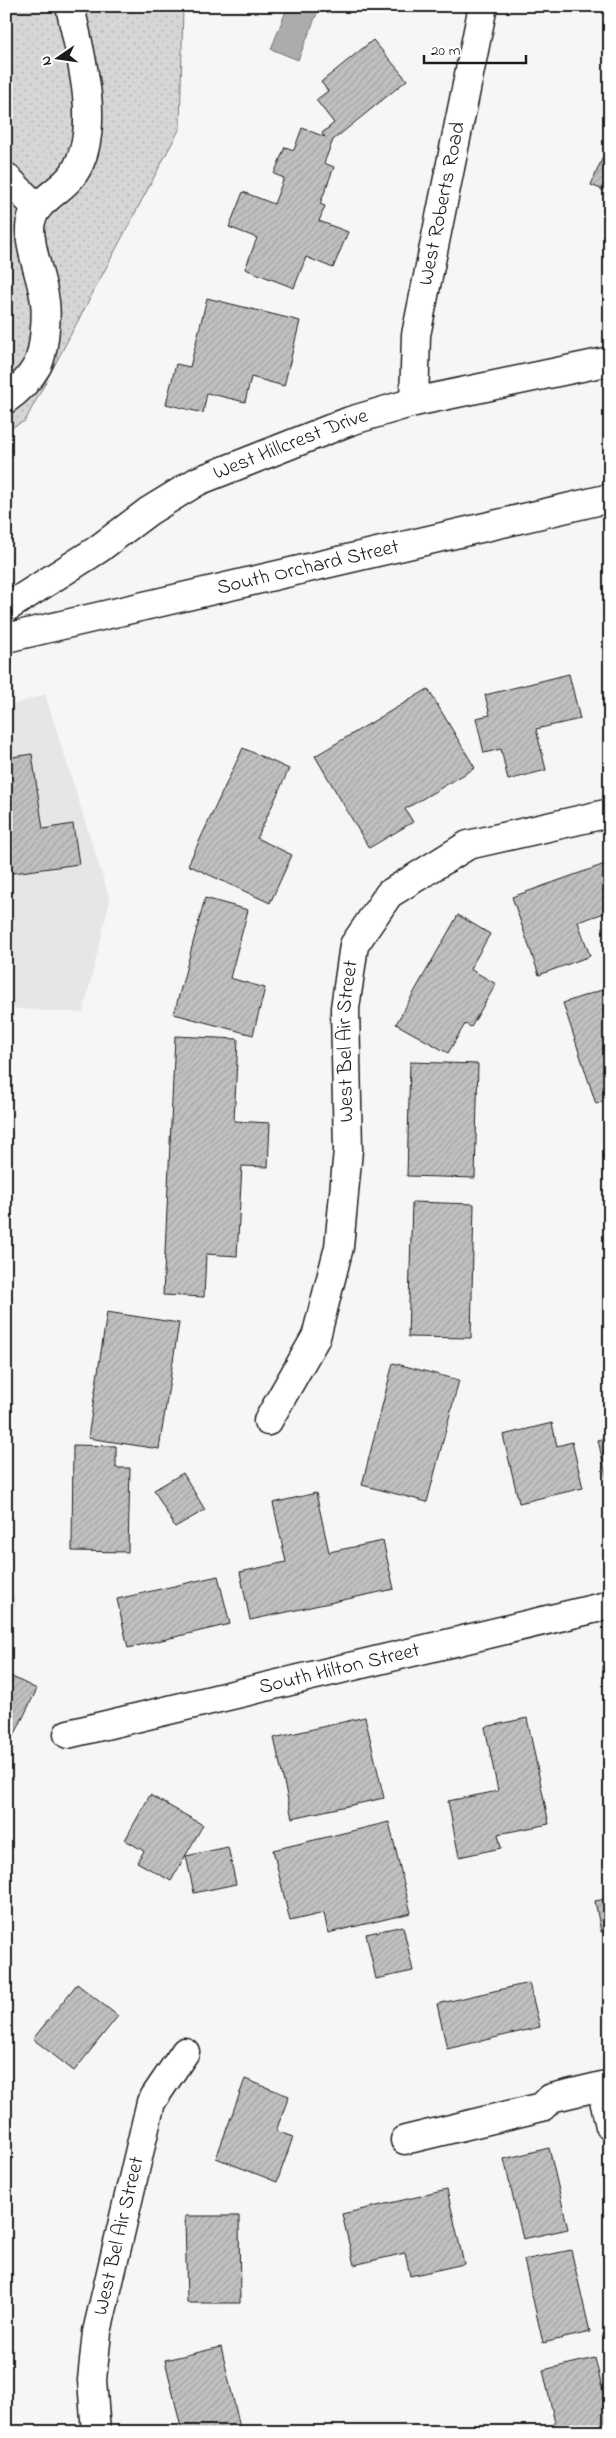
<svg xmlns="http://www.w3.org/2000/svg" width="616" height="2438" font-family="'Indie Flower',sans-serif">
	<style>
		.built { fill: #e6e6e6 }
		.grass { fill: url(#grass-dots); stroke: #797979 }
		.water { fill: #acacac; stroke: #727272 }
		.building { fill: url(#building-hatch); stroke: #1c1c1c }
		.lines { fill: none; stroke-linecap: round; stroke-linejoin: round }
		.minor-casing { stroke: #1c1c1c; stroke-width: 31 }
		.major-casing { stroke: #1c1c1c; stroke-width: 31 }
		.minor { stroke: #fff; stroke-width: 28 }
		.major { stroke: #fff; stroke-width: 28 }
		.labels { text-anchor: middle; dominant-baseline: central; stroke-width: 5; stroke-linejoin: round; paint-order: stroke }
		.street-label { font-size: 21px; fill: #1c1c1c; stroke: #fff }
	</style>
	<defs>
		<pattern id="grass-dots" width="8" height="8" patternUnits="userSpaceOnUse" patternTransform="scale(1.25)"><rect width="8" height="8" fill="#d6d6d6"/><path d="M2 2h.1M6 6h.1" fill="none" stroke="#b7b7b7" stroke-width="1.8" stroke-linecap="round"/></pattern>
		<pattern id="building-hatch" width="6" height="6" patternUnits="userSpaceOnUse" patternTransform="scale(1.25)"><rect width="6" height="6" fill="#c0c0c0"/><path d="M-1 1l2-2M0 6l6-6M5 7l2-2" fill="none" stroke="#a4a4a4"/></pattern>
	</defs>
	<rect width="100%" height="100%" fill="#f6f6f6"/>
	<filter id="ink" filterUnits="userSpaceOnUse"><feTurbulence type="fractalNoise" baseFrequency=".02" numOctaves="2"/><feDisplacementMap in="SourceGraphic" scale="10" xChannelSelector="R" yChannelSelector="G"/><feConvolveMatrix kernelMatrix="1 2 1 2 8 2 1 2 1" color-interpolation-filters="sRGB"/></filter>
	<g filter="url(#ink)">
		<g class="built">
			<path d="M45,694L110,900L83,1013L6,1008V707Z"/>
			<path d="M6,1563L16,1606L6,1608Z"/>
		</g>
		<path class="grass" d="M6,6H183L180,128L25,421L6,430Z"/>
		<path class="water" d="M288,6H320L298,60L271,49Z"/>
		<g class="building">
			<path d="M373,40L407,80L333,140L324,163L334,167L320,204L325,206L319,221L348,232L333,268L306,257L294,288L245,269L257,238L229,227L243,192L274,204L284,178L274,174L285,147L294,150L302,128L325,137L322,133L334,123L316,100L328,91L321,82Z"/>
			<path d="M610,140V193L591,185Z"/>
			<path d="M207,298L300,321L284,386L251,377L245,402L207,393L203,413L166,404L176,364L190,367Z"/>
			<path d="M569,674L580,719L536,729L546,770L508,780L501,749L484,753L476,718L490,715L485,695Z"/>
			<path d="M428,689L475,768L405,809L413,822L369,848L315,756Z"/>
			<path d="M243,748L289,769L257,838L292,855L270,903L188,865Z"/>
			<path d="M32,754L43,829L73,824L79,864L6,874V758Z"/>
			<path d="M605,864L610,879V911L578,922L590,956L539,975L512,897Z"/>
			<path d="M205,898L248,910L230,978L265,988L253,1035L174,1014Z"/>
			<path d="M458,915L490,934L470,969L496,984L471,1027L465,1024L448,1053L396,1024Z"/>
			<path d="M610,987V1099L596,1104L563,1003Z"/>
			<path d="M175,1036L238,1039L234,1121L270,1123L268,1167L242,1166L237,1256L206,1254L204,1297L163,1295Z"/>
			<path d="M410,1062L478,1064L475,1178L407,1176Z"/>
			<path d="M412,1202L474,1204L471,1338L408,1337Z"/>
			<path d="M107,1312L179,1323L159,1449L88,1438Z"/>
			<path d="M393,1363L459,1380L427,1502L362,1485Z"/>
			<path d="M552,1423L557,1446L572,1442L583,1488L519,1503L503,1435Z"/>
			<path d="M610,1437V1494L598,1440Z"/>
			<path d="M73,1445L116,1446V1468H130L128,1552L72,1551Z"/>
			<path d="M183,1473L205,1510L175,1527L154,1490Z"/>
			<path d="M316,1493L329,1552L383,1541L394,1589L250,1620L240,1572L286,1562L273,1503Z"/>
			<path d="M218,1576L230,1624L128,1648L117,1599Z"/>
			<path d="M6,1674L37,1689L6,1752Z"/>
			<path d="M365,1717L384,1798L292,1818L274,1738Z"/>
			<path d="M527,1718L549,1824L498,1834L501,1848L459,1857L448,1801L498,1791L485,1727Z"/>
			<path d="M150,1795L203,1825L171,1881L137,1862L144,1851L125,1840Z"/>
			<path d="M389,1822L411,1913L328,1933L324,1913L290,1921L273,1850Z"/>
			<path d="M228,1847L236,1884L194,1893L186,1856Z"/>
			<path d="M610,1898V1931L601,1932L595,1901Z"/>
			<path d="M403,1926L413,1971L376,1979L366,1934Z"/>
			<path d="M529,1983L540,2027L447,2049L437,2004Z"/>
			<path d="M77,1984L118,2016L74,2071L33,2039Z"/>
			<path d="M245,2079L289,2096L276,2131L293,2137L277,2182L216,2158Z"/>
			<path d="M549,2148L568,2229L523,2239L504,2159Z"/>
			<path d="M447,2190L464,2264L410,2276L405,2253L354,2265L342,2214Z"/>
			<path d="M185,2216H239L240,2303H187Z"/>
			<path d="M571,2250L590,2332L543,2343L524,2260Z"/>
			<path d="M221,2347L241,2432H182L165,2360Z"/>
			<path d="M595,2358L610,2422V2432H557L543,2370Z"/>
		</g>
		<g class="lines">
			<defs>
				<g id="minor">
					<path d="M6,177L37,208"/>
					<path d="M6,399C18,391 30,378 37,366C44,353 47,317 45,302C42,277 30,253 30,228C31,201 62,192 74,173C103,129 80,55 70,6"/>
					<path id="s1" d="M414,402L416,335L483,6"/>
					<path id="s2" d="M6,608L97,550L149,511L198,481L350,421L414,402L610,361"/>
					<path id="s3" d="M268,1421L316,1337L339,1247L348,1150L345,1008L354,945L389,894L468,845L610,813"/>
					<path id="s4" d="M68,1734L610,1605"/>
					<path d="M601,2087L610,2126"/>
					<path d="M405,2140L542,2107L551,2098L610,2084"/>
					<path id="s5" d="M96,2432L92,2380L97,2332L151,2102L185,2052"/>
				</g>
				<g id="major">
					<path id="s6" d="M6,638L610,498"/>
				</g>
			</defs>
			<use href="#minor" class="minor-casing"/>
			<use href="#major" class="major-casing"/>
			<use href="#minor" class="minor"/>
			<use href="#major" class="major"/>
		</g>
	</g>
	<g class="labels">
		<g class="street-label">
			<text stroke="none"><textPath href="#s1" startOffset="201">West Roberts Road</textPath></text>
			<text stroke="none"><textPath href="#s2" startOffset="330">West Hillcrest Drive</textPath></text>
			<text stroke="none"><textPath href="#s6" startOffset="310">South Orchard Street</textPath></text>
			<text stroke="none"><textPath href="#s3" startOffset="396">West Bel Air Street</textPath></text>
			<text stroke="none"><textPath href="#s4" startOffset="279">South Hilton Street</textPath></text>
			<text stroke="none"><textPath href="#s5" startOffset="199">West Bel Air Street</textPath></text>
		</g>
	</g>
	<rect width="616" height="2438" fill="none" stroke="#fff" stroke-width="25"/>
	<rect x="12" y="12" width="591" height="2413" fill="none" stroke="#1c1c1c" stroke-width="2" filter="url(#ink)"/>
	<g transform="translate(58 58) rotate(257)" stroke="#ffffff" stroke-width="4" paint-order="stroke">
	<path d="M0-4L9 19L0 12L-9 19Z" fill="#1c1c1c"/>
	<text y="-8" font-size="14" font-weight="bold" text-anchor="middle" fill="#1c1c1c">N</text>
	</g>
	<path d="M424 55v8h102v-8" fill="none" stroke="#1c1c1c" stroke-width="2.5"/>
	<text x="431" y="55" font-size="15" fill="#1c1c1c" stroke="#ffffff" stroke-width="4" paint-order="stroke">20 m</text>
</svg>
